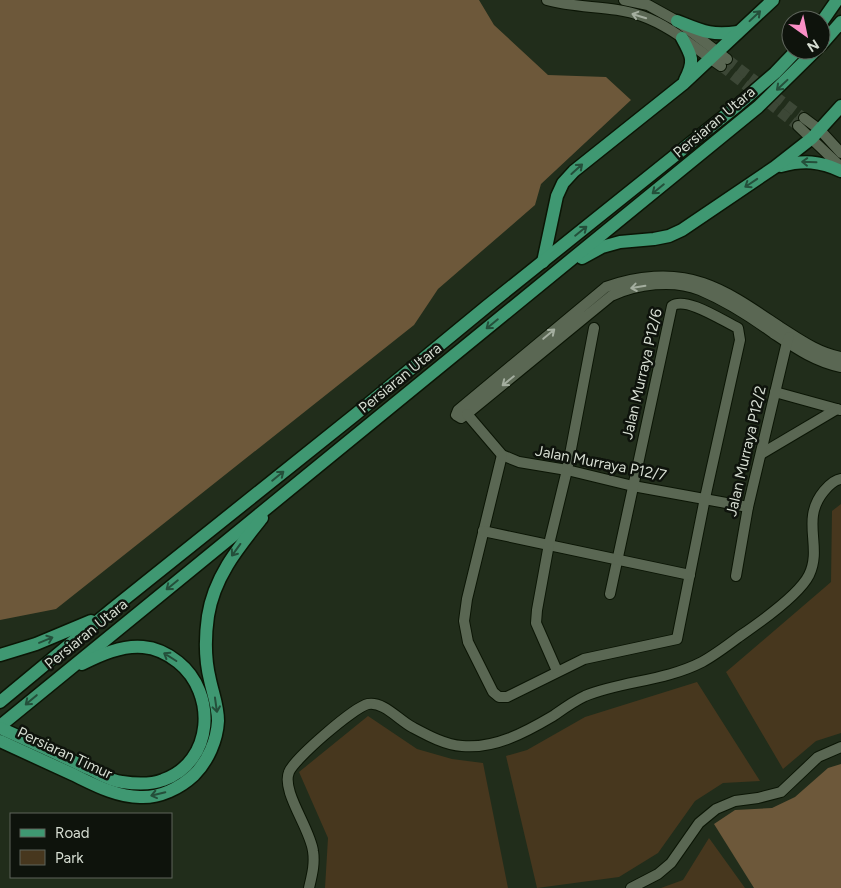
<svg xmlns="http://www.w3.org/2000/svg" width="841" height="888" font-family="Figtree,sans-serif">
	<style>
		.green { fill: #47371e }
		.forest { fill: #6d583a }
		.lines { fill: none; stroke-linecap: round; stroke-linejoin: round }
		.minor-tunnel { stroke: #3c4736; stroke-width: 10; stroke-dasharray: 10 5; stroke-linecap: butt }
		.minor-casing { stroke: #0b1505; stroke-width: 12 }
		.major-casing { stroke: #0b1505; stroke-width: 15 }
		.minor { stroke: #5a6753; stroke-width: 10 }
		.major { stroke: #3f9872; stroke-width: 12 }
		.oneway { stroke: #a4ae9f }
		.oneway2 { stroke: #244f3a }
		.labels { text-anchor: middle; dominant-baseline: central; stroke-width: 5; stroke-linejoin: round; paint-order: stroke }
		.street-label { font-size: 15px; fill: #d6ddd2; stroke: #0e130c }
	</style>
	<rect width="100%" height="100%" fill="#212d1b"/>
	<g class="green">
		<path d="M841,504V733L816,741L783,769L726,672L831,582L832,511Z"/>
		<path d="M697,682L760,781L723,783L695,801L658,853L619,877L537,888L506,756L527,750L585,717Z"/>
		<path d="M368,716L417,749L452,759L483,763L508,888H325L328,838L299,772Z"/>
		<path d="M709,838L745,888H661L683,880Z"/>
	</g>
	<g class="forest">
		<path d="M0,0H479L494,25L548,75L606,77L631,100L541,184L535,205L438,289L414,325L56,609L0,620Z"/>
		<path d="M841,764V888H754L714,824L735,810L772,808L795,797L828,768Z"/>
	</g>
	<g class="lines">
		<g class="minor-tunnel">
			<path d="M727,59L804,118"/>
			<path d="M721,66L798,126"/>
		</g>
		<defs>
			<g id="minor">
				<path d="M547,0C578,9 612,5 642,16C671,26 696,49 721,66"/>
				<path d="M624,0L648,5L677,21L727,59"/>
				<path d="M804,118L820,130L841,153"/>
				<path d="M798,126L841,167"/>
				<path d="M841,357C818,353 799,339 780,327C756,311 730,292 703,283C672,272 636,276 606,287L458,410L456,415L461,418L467,414L611,296C637,284 673,279 700,290C726,301 751,317 773,333C794,347 815,362 841,367"/>
				<path d="M775,392L840,410"/>
				<path d="M467,414L502,455L519,462L567,470L633,486L748,507"/>
				<path d="M761,454L837,409"/>
				<path d="M502,455L467,599L464,621L468,642L493,692L499,697H507L584,659L677,639L705,498L740,340L738,328C723,321 686,296 672,306L610,594"/>
				<path d="M483,531L690,575"/>
				<path d="M736,576L748,507L787,342L789,337"/>
				<path d="M557,671L536,623L537,610L549,544L567,470L594,328"/>
				<path d="M309,888C312,875 315,864 313,851C310,828 281,791 289,772C294,759 354,707 368,704C383,701 399,720 412,727C427,735 445,745 462,746C495,749 526,732 553,716C563,709 574,701 585,696C623,681 665,681 702,662C715,655 728,645 740,636C759,623 799,595 809,575C823,546 800,520 824,491C829,485 834,480 841,479"/>
				<path d="M631,888L658,874L671,863L699,823L716,809L735,801L758,798L781,792L818,757L841,747"/>
			</g>
			<g id="major">
				<path d="M677,21C702,31 711,36 738,32"/>
				<path d="M821,23L837,0"/>
				<path d="M682,38C692,56 695,61 685,80"/>
				<path d="M821,45L841,22"/>
				<path d="M781,166C803,160 820,161 841,171"/>
				<path d="M582,258L602,247L620,242L654,239L669,236L682,230L775,167L812,138L841,106"/>
				<path d="M543,262L557,196L563,183L574,171L683,84L773,0"/>
				<path d="M0,655L36,644L91,621"/>
				<path d="M0,702L111,610L356,414L486,307L738,105L775,73L797,50"/>
				<path d="M0,726L758,107L816,50"/>
				<path d="M0,728C29,741 58,754 87,768C97,772 110,781 122,782C135,784 150,785 163,780C214,762 217,693 178,662C168,654 156,648 143,647C122,645 100,655 82,664"/>
				<path d="M0,741C24,752 48,763 72,774C93,784 116,797 140,797C160,798 180,788 194,775C208,761 217,740 218,721C218,706 213,694 210,680C205,660 205,637 208,616C214,577 238,548 262,518"/>
			</g>
		</defs>
		<use href="#minor" class="minor-casing"/>
		<use href="#major" class="major-casing"/>
		<use href="#minor" class="minor"/>
		<use href="#major" class="major"/>
	</g>
	<defs><path id="oneway-shaft" d="M-6 0H5M1.5-3L5.5 0L1.5 3" fill="none" stroke-width="1.6" stroke-linecap="round" stroke-linejoin="round" transform="scale(1.25)"/></defs>
	<g class="oneway">
		<use href="#oneway-shaft" transform="translate(639 16) rotate(-163)"/>
		<use href="#oneway-shaft" transform="translate(638 287) rotate(171)"/>
		<use href="#oneway-shaft" transform="translate(549 334) rotate(-40)"/>
		<use href="#oneway-shaft" transform="translate(508 381) rotate(141)"/>
	</g>
	<g class="oneway2">
		<use href="#oneway-shaft" transform="translate(755 16) rotate(-43)"/>
		<use href="#oneway-shaft" transform="translate(782 85) rotate(137)"/>
		<use href="#oneway-shaft" transform="translate(809 162) rotate(-178)"/>
		<use href="#oneway-shaft" transform="translate(577 169) rotate(-42)"/>
		<use href="#oneway-shaft" transform="translate(751 183) rotate(146)"/>
		<use href="#oneway-shaft" transform="translate(658 189) rotate(141)"/>
		<use href="#oneway-shaft" transform="translate(581 231) rotate(-39)"/>
		<use href="#oneway-shaft" transform="translate(492 324) rotate(141)"/>
		<use href="#oneway-shaft" transform="translate(278 476) rotate(-39)"/>
		<use href="#oneway-shaft" transform="translate(236 550) rotate(126)"/>
		<use href="#oneway-shaft" transform="translate(172 585) rotate(141)"/>
		<use href="#oneway-shaft" transform="translate(46 640) rotate(-22)"/>
		<use href="#oneway-shaft" transform="translate(170 657) rotate(-148)"/>
		<use href="#oneway-shaft" transform="translate(31 700) rotate(140)"/>
		<use href="#oneway-shaft" transform="translate(216 705) rotate(82)"/>
		<use href="#oneway-shaft" transform="translate(158 794) rotate(167)"/>
	</g>
	<g class="labels">
		<g class="street-label">
			<text transform="translate(714 122) rotate(-40)">Persiaran Utara</text>
			<text transform="translate(642 374) rotate(-77)">Jalan Murraya P12/6</text>
			<text transform="translate(400 378) rotate(-39)">Persiaran Utara</text>
			<text transform="translate(746 451) rotate(-77)">Jalan Murraya P12/2</text>
			<text transform="translate(601 463) rotate(11)">Jalan Murraya P12/7</text>
			<text transform="translate(86 634) rotate(-39)">Persiaran Utara</text>
			<text transform="translate(65 753) rotate(25)">Persiaran Timur</text>
		</g>
	</g>
	<rect x="10" y="813" width="162" height="65" fill="#0e130c" stroke="#5e645b"/>
	<rect x="20" y="829" width="25" height="8" fill="#3f9872" stroke="#5e645b"/>
	<text x="55" y="838" font-size="15" fill="#d6ddd2">Road</text>
	<rect x="20" y="850" width="25" height="15" fill="#47371e" stroke="#5e645b"/>
	<text x="55" y="863" font-size="15" fill="#d6ddd2">Park</text>
	<g transform="translate(806 35) rotate(147)"><circle r="24" fill="#0e130c" stroke="#5e645b"/>
	<path d="M0-4L9 19L0 12L-9 19Z" fill="#fa8fc6"/>
	<text y="-8" font-size="14" font-weight="bold" text-anchor="middle" fill="#d6ddd2">N</text>
	</g>
</svg>
